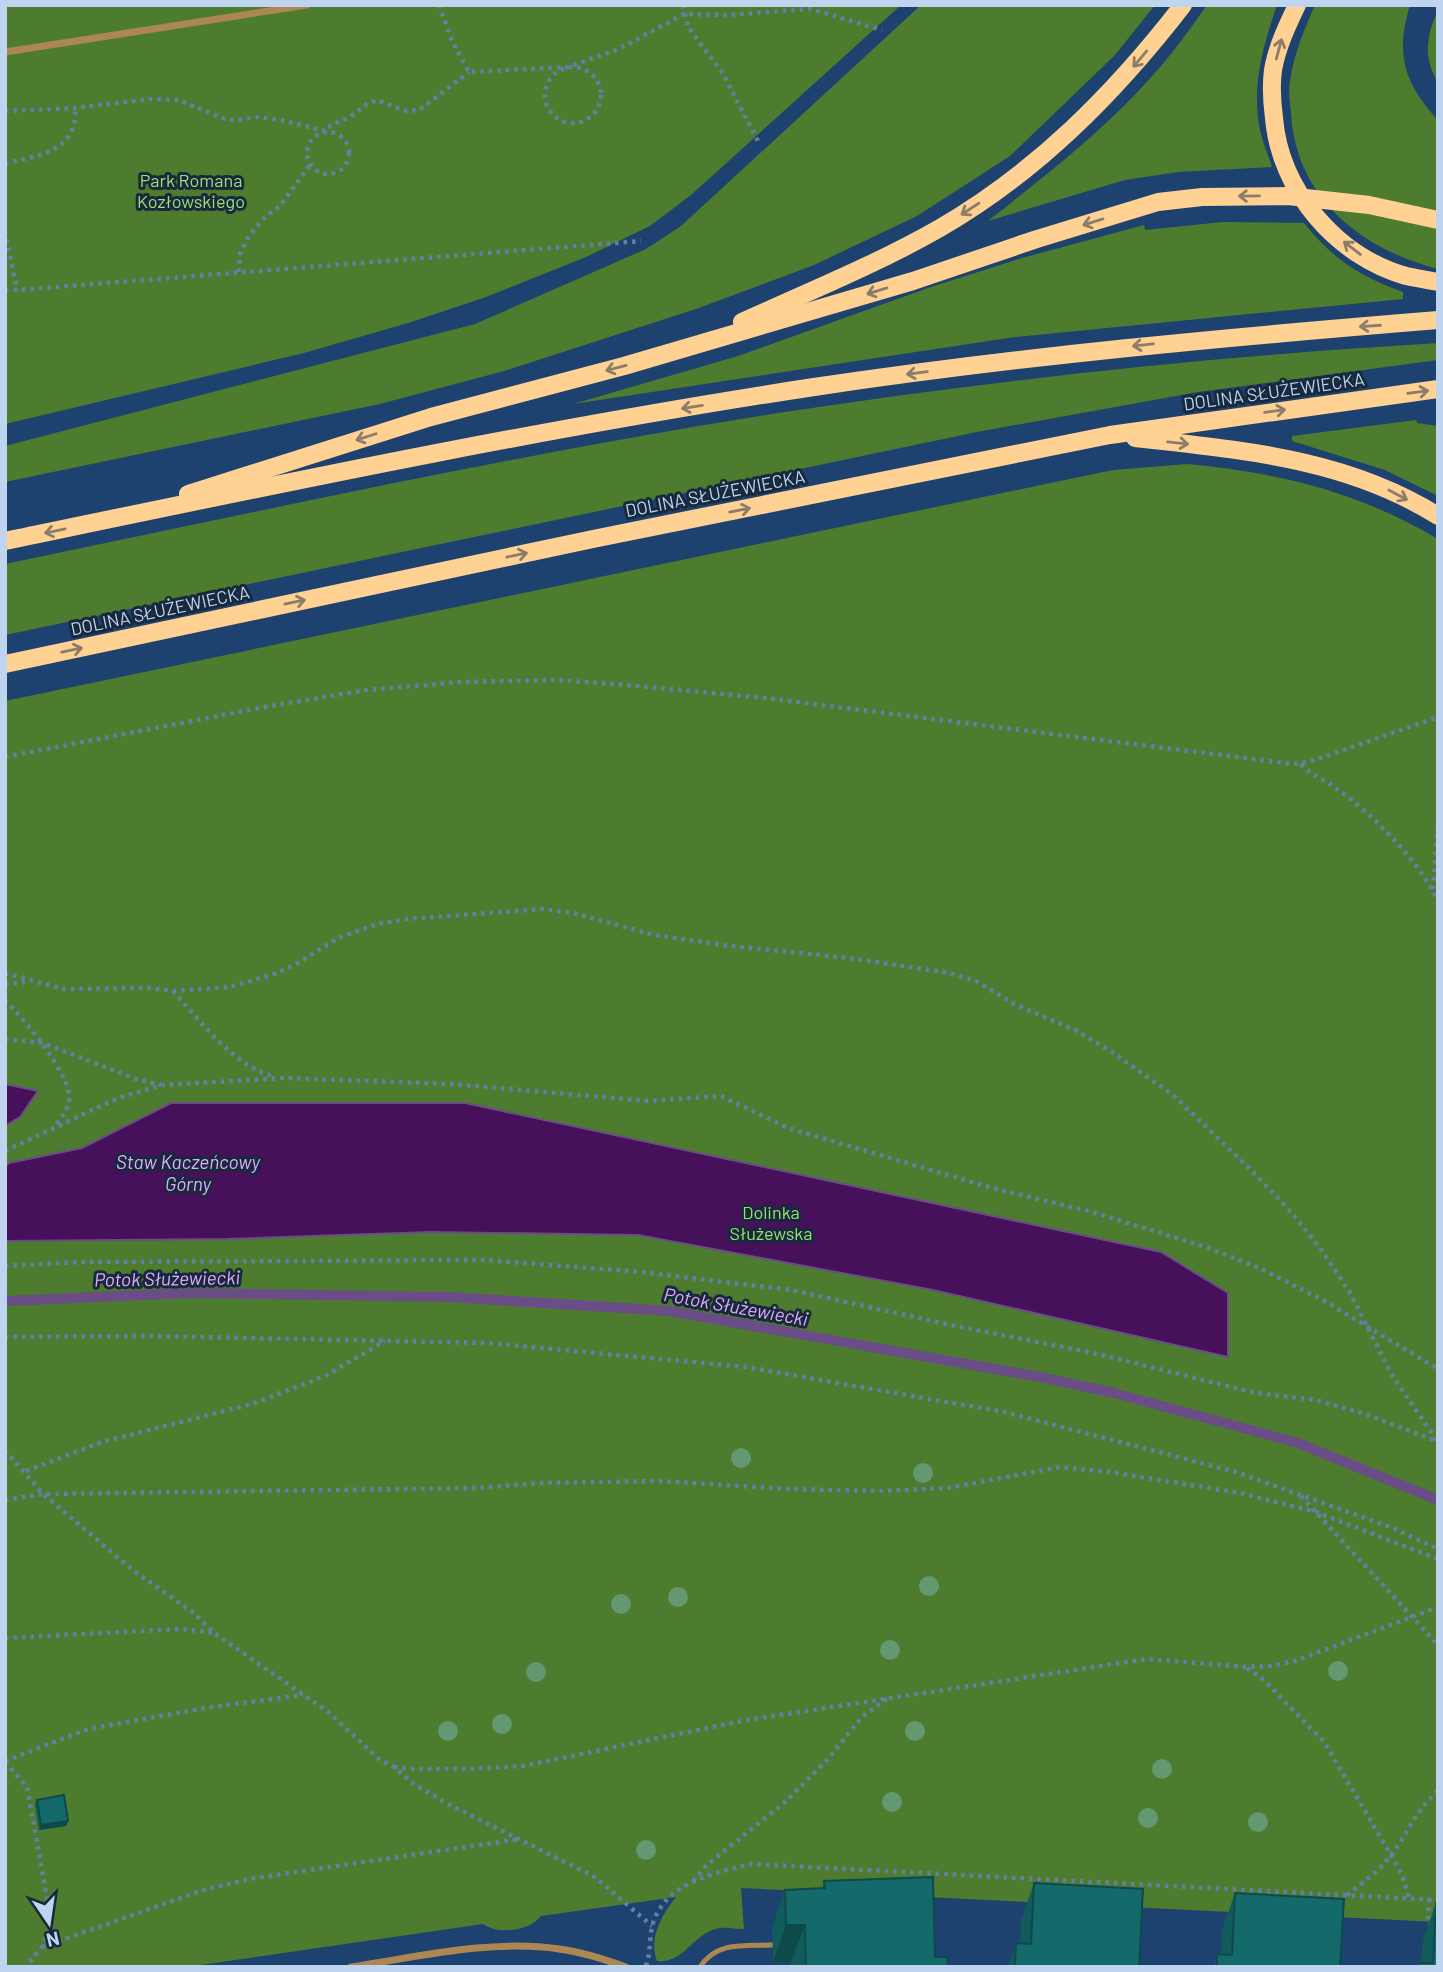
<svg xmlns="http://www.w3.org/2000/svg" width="1443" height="1972" font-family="Barlow,sans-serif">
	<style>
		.green { fill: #4d7c2e }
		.water { fill: #46115a; stroke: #6a4c87; stroke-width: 2 }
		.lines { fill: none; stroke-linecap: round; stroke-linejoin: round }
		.stream { stroke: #6a4c87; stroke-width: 10 }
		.path { stroke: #6280a6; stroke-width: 4.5; stroke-dasharray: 3.5 5; stroke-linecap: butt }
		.service { stroke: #ac8752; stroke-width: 5 }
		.minor { stroke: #ac8752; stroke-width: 7 }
		.primary { stroke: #ffd192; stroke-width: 18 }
		.tree { fill: #639871 }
		.wall { fill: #115b5b }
		.shaded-wall { fill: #0e4a4a }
		.building { fill: #146a6a; stroke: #0e4a4a; stroke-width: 2 }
		.oneway { stroke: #8c7d68 }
		.labels { text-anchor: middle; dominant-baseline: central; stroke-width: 6; stroke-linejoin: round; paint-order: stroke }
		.park-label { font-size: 18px; fill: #9cdf73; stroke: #19293d }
		.street-label { font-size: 18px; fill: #bfd4ef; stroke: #19293d }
		.water-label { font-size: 19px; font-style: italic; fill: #e4acfd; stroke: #19293d }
	</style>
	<rect width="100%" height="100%" fill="#1d426f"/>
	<g class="green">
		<path d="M5,5H901L691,195L650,226L586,257L486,297L408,323L304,353L5,424Z"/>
		<path d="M921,5H1155L1115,55L1010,156L917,216L814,265L696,309L504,371L380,404L5,482V446L475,324L646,249L681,226Z"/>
		<path d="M1207,5H1277C1263,46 1251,87 1260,130C1263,143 1268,155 1272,167L1178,172L1125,180L988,221C1046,175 1106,129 1154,74C1174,52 1190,29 1207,5Z"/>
		<path d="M1315,5H1410C1395,54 1404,83 1438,120V269C1361,249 1296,198 1291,113C1290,103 1288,92 1290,81C1294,54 1304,30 1315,5Z"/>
		<path d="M1438,11V82C1423,59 1426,35 1438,11Z"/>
		<path d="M1223,222L1304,223C1333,259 1359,276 1403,292V299L1015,337L573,404L738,356L928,288L1022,258L1144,225L1145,230Z"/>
		<path d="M1438,343V360L1198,392L977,432L5,635V564C265,510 523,453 785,412C1001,379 1220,356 1438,343Z"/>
		<path d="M1416,420L1417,423L1438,426V496L1385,470L1292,441V436Z"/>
		<path d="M1187,464C1281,473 1356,491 1438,539V1922L741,1888L744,1929C735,1929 724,1926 715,1929C692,1936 683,1964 657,1961C648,1938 663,1913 676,1897L541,1916C530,1931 498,1935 483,1924L187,1967H5V701L1113,470Z"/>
	</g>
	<g class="water">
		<path d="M5,1084L38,1091L20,1117L5,1126Z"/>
		<path d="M171,1103H465L1161,1252L1228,1293V1357L933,1290L638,1235L431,1232L228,1239L5,1241V1167L9,1163L82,1148Z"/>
	</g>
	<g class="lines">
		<path class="stream" d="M5,1301L190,1293L449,1297L669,1311L1040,1377L1114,1393L1298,1443L1438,1500"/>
		<g class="path">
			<path d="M439,5L452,41L469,72L568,67L619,49L684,14L727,15L811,9L882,30"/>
			<path d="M683,5L688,27L723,74L759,143"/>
			<circle cx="573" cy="95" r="28"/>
			<path d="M5,111L75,108L151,99L178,100L225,119L238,120L258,117L281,120L325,131L326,128L350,117L367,104L377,100L406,111L419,110L469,72"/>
			<circle cx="328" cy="153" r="21"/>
			<path d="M5,164C40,154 77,153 75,108"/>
			<path d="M5,231L17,290"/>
			<path d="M239,272L240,254L249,236L265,217L280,206L310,165"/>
			<path d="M5,291L641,241"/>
			<path d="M5,757L270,706L367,690L461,682L556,680L627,685L765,698L1293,764L1309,762L1438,717"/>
			<path d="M1301,764C1312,776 1324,779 1337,789C1370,812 1424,865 1438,903"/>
			<path d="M1433,889L1438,824"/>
			<path d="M5,973L63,989L150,988L173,991L230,987L277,973L298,963L338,938L377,924L407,919L542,909L573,913L654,935L731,946L849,958L949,973L976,981L1014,1004L1075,1030L1112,1052L1173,1095L1251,1170L1293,1214L1322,1251L1349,1291L1393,1377L1438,1442"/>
			<path d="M5,984L25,982"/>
			<path d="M173,991C201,1022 235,1068 276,1077"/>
			<path d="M5,1000C23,1018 73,1076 69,1101C68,1110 61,1118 56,1125"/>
			<path d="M5,1039L43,1043L136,1079L161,1085"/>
			<path d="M5,1151L118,1098L162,1085L284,1078L451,1084L648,1101L721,1096L788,1128L992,1188L1092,1212L1206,1247L1259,1268L1321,1299L1438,1369"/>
			<path d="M5,1266L80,1262L485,1260L641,1272L791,1290L951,1325L1098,1354L1256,1393L1316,1400L1368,1415L1436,1441"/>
			<path d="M5,1337L147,1336L488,1343L746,1367L1004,1412L1236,1472L1390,1527L1438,1549"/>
			<path d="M5,1450L43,1494L134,1571L194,1613L214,1633L327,1711L379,1759L394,1767L414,1784L446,1803L595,1877L652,1926"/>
			<path d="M26,1471L102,1442L252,1404L325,1376L385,1341"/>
			<path d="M1301,1496L1438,1645"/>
			<path d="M5,1500L43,1494L477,1488L542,1483L659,1481L789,1489L882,1491L948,1488L1060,1467L1110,1472L1240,1493L1316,1512L1438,1559"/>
			<path d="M5,1638L181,1629L214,1633"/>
			<path d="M1247,1668L1264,1680L1324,1742L1391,1855L1402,1875L1409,1898"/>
			<path d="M5,1761L88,1729L205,1708L303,1695"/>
			<path d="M5,1762L27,1787L49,1909V1932L42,1947L25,1967"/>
			<path d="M394,1767L412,1769H470L523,1766L747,1720L1147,1659L1246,1667L1271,1666L1295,1661L1438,1607"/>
			<path d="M693,1881L707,1865L785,1802L827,1760L862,1717L888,1698"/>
			<path d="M1347,1895C1363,1883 1380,1870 1392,1854C1408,1833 1417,1808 1438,1791"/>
			<path d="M1429,1899L1428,1924H1438"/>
			<path d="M42,1947L206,1889L255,1878L520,1839"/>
			<path d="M646,1966C651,1952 649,1937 653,1923C666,1882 715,1873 751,1864L1438,1900"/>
		</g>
		<path class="service" d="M700,1967C717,1941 744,1946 773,1945"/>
		<g class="minor">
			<path d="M5,52L307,5"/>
			<path d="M351,1967C418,1957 491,1939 559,1949C582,1952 604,1959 626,1967"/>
		</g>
		<g class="primary">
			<path d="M1297,5C1287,26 1277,47 1273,70C1271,85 1272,103 1274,118C1280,190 1336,256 1406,276C1416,278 1427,280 1438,282"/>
			<path d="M742,322C808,292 877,264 940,228C1037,172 1115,93 1183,5"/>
			<path d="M1135,438C1240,450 1346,458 1438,516"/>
			<path d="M188,494L431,417L624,366L913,281L1037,239L1158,202L1202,197L1288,196L1369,205L1438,220"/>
			<path d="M5,541C274,485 543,428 814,387C1021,356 1229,337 1438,320"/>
			<path d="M5,664L593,539L1110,435L1438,389"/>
		</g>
	</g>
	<g class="tree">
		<circle cx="741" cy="1458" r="10"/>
		<circle cx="923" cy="1473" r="10"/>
		<circle cx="929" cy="1586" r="10"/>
		<circle cx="678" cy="1597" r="10"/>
		<circle cx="621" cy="1604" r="10"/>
		<circle cx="890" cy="1650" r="10"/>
		<circle cx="1338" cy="1671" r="10"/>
		<circle cx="536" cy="1672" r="10"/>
		<circle cx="502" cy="1724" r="10"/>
		<circle cx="448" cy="1731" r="10"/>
		<circle cx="915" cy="1731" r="10"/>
		<circle cx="1162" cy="1769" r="10"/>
		<circle cx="892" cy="1802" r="10"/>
		<circle cx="1148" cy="1818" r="10"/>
		<circle cx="1258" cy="1822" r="10"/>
		<circle cx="646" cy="1850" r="10"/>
	</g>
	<g class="wall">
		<path d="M37,1800L68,1821L66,1826L39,1830L35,1804Z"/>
		<path d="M824,1881L935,1957L948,1967H791V1962H773L772,1927L785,1890L822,1889Z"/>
		<path d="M1034,1883L1139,1967H1008L1016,1943H1020L1021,1920Z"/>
		<path d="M1235,1893L1340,1967H1213L1217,1954H1221L1222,1930Z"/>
		<path d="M1436,1903L1438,1967H1417L1418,1963H1421L1423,1940Z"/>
	</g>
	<g class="shaded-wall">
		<path d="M68,1821L66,1826L39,1830L41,1825Z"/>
		<path d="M786,1925H805L791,1962H773Z"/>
	</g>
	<g class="building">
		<path d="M64,1795L68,1821L41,1825L37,1800Z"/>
		<path d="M933,1877L935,1957H947L948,1967H806L805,1925H786L785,1890L825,1888L824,1881Z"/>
		<path d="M1034,1883L1143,1889L1139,1967H1015L1016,1943L1031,1944Z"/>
		<path d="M1235,1893L1344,1899L1340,1967H1217V1954L1232,1955Z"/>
		<path d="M1436,1903H1438V1967H1418V1963H1433Z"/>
	</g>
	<defs><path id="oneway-shaft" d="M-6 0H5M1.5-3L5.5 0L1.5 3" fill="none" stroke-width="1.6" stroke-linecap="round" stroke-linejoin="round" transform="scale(1.75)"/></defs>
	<g class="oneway">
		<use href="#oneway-shaft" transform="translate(1279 49) rotate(-75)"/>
		<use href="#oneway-shaft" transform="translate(1140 59) rotate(130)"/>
		<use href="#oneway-shaft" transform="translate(1249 196) rotate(179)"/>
		<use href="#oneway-shaft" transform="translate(970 209) rotate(147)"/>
		<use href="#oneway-shaft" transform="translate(1093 222) rotate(163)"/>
		<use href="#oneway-shaft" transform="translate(1352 248) rotate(-142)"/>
		<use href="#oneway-shaft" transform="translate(877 291) rotate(163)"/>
		<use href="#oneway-shaft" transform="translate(1370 326) rotate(176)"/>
		<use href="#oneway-shaft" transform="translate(1143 345) rotate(174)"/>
		<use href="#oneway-shaft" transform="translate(616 368) rotate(165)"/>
		<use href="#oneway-shaft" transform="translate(917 373) rotate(172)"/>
		<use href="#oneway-shaft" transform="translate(1418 392) rotate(-7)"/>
		<use href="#oneway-shaft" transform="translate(692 407) rotate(171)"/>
		<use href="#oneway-shaft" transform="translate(1275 411) rotate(-8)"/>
		<use href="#oneway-shaft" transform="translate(366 437) rotate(162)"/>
		<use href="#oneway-shaft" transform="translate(1178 443) rotate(6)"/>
		<use href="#oneway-shaft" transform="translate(1398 495) rotate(28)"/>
		<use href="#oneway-shaft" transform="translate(740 510) rotate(-11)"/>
		<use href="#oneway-shaft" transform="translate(55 531) rotate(168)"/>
		<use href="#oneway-shaft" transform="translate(517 555) rotate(-12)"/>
		<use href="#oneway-shaft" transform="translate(295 602) rotate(-12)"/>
		<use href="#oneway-shaft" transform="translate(72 650) rotate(-12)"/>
	</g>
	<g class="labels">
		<g class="park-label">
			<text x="191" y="180">Park Romana<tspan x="191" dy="21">Kozłowskiego</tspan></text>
			<text x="771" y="1212">Dolinka<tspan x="771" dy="21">Służewska</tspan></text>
		</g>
		<g class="street-label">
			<text transform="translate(1274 391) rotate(-8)">DOLINA SŁUŻEWIECKA</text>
			<text transform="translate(715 493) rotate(-11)">DOLINA SŁUŻEWIECKA</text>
			<text transform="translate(160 610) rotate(-12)">DOLINA SŁUŻEWIECKA</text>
		</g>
		<g class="water-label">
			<text x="188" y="1161">Staw Kaczeńcowy<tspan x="188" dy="22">Górny</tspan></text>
			<text transform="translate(167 1278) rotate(-1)">Potok Służewiecki</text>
			<text transform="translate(736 1306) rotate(10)">Potok Służewiecki</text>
		</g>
	</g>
	<rect width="1443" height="1972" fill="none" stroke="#bfd4ef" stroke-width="14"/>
	<g transform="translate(49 1923) rotate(167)" stroke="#19293d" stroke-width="5" paint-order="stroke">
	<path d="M0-5L12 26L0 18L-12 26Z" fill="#bfd4ef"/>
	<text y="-10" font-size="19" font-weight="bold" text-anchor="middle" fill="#bfd4ef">N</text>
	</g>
</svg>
